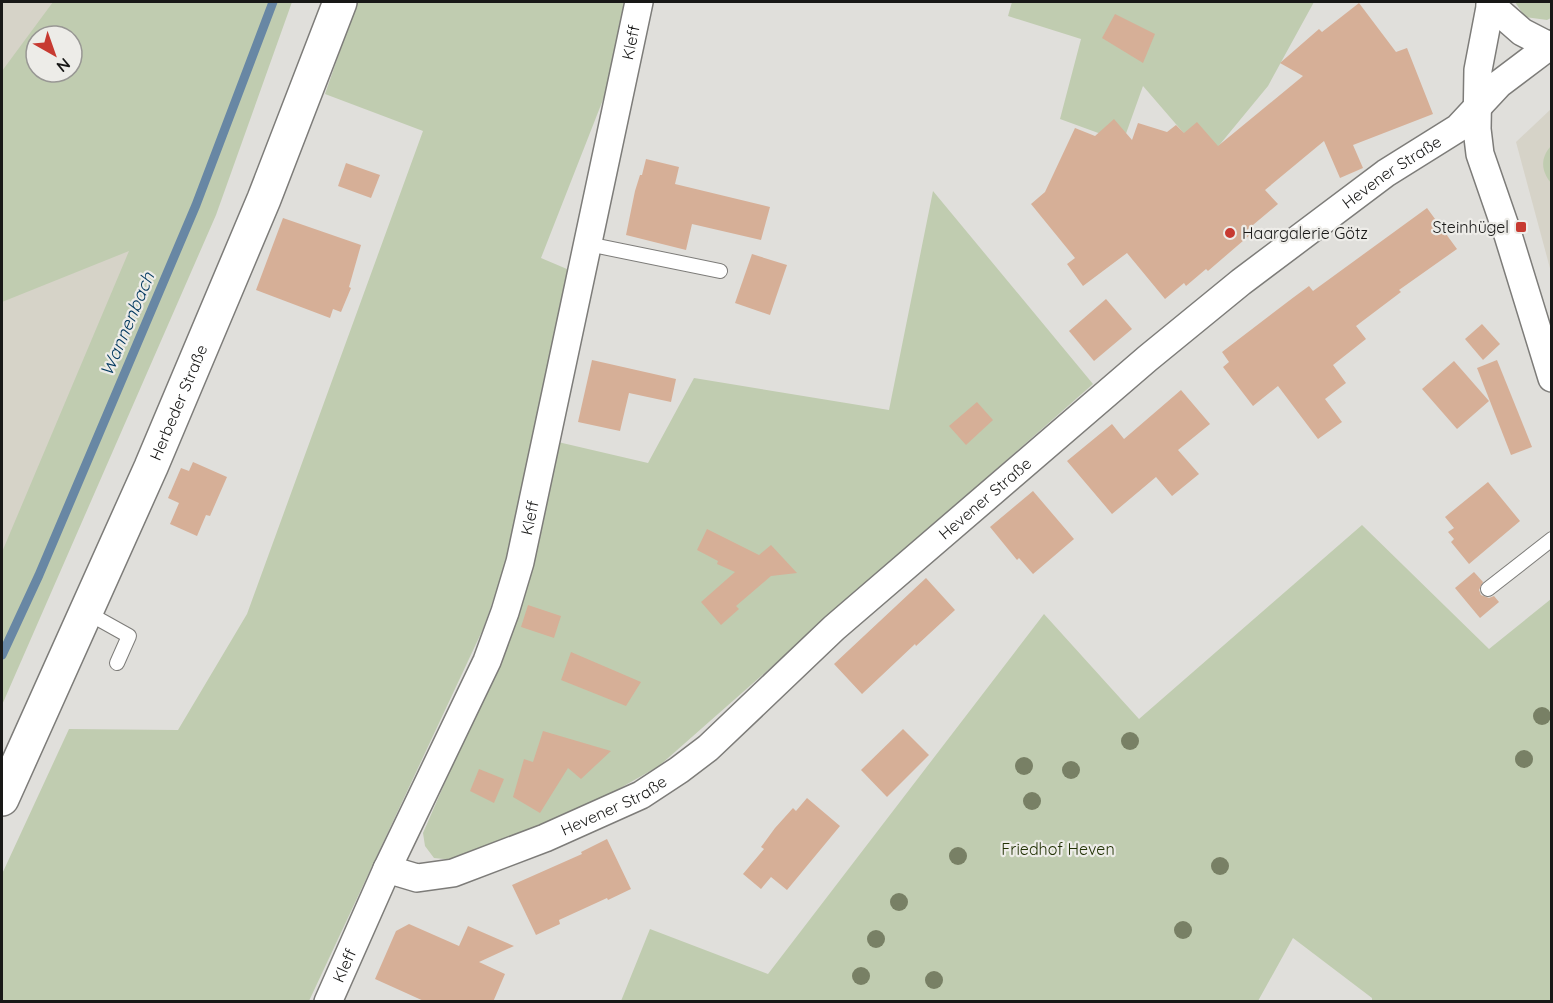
<svg xmlns="http://www.w3.org/2000/svg" width="1553" height="1003" font-family="Quicksand,sans-serif">
	<style>
		.built { fill: #d6d3c8; fill-rule: evenodd }
		.green { fill: #c0ccb0; fill-rule: evenodd }
		.lines { fill: none; stroke-linecap: round; stroke-linejoin: round }
		.stream { stroke: #6887a4; stroke-width: 9 }
		.building { fill: #d6af97 }
		.service-casing { stroke: #7d7c79; stroke-width: 16 }
		.minor-casing { stroke: #7d7c79; stroke-width: 30 }
		.secondary-casing { stroke: #7d7c79; stroke-width: 36 }
		.service { stroke: #fff; stroke-width: 14 }
		.minor { stroke: #fff; stroke-width: 27 }
		.secondary { stroke: #fff; stroke-width: 33 }
		.tree { fill: #788065 }
		.poi-dot { fill: #c73a31; stroke: #edece8; stroke-width: 2 }
		.labels { text-anchor: middle; dominant-baseline: central; stroke-width: 4.5; stroke-linejoin: round; paint-order: stroke }
		.street-label { font-size: 16px; fill: #181817; stroke: #edece8 }
		.poi-label { font-size: 16px; fill: #181817; stroke: #edece8; text-anchor: end }
		.park-label { font-size: 16px; fill: #223205; stroke: #edece8 }
		.water-label { font-size: 18px; font-style: italic; fill: #01385f; stroke: #edece8 }
	</style>
	<rect width="100%" height="100%" fill="#e0dfdb"/>
	<g class="built">
		<path d="M2,2H266L2,629ZM36,36H72V72H36Z"/>
		<path d="M1551,109V272L1516,142Z"/>
	</g>
	<g class="green">
		<path d="M53,2H292L216,215L2,705V552L129,251L2,302V71ZM36,36H72V72H36Z"/>
		<path d="M357,2H624L606,92L541,258L574,272L520,495L506,564L483,629L309,1001L2,1002V874L69,729L178,730L247,614L423,131L325,94Z"/>
		<path d="M1012,2H1314L1268,86L1207,160L1143,86L1123,142L1060,119L1081,39L1008,16Z"/>
		<path d="M1515,2H1551V18L1547,20L1525,17Z"/>
		<path d="M1551,146V183C1541,171 1540,158 1551,146Z"/>
		<path d="M933,191L1093,384L659,766L580,811L454,860L434,858L425,846L423,833L494,670L558,442L648,463L694,378L889,410Z"/>
		<path d="M1362,525L1489,649L1551,599V1001H1372V998L1293,938L1258,1001H621L650,929L768,974L1044,614L1139,719Z"/>
	</g>
	<g class="lines">
		<path class="stream" d="M2,655L39,575L196,205L273,2"/>
	</g>
	<g class="building">
		<path d="M1359,3L1396,52L1407,48L1433,114L1353,145L1363,168L1340,178L1324,141L1265,190L1278,204L1247,230L1251,234L1208,271L1206,269L1186,286L1184,283L1165,299L1127,253L1083,286L1067,264L1075,258L1031,204L1045,192L1075,128L1095,136L1114,119L1132,140L1138,123L1167,132L1176,125L1184,133L1197,122L1218,146L1303,76L1280,63L1319,29L1322,32Z"/>
		<path d="M1115,14L1155,34L1143,63L1102,38Z"/>
		<path d="M646,159L679,167L675,184L770,207L761,240L692,224L686,250L626,235L635,191L640,175H642Z"/>
		<path d="M346,163L380,175L371,198L338,186Z"/>
		<path d="M1427,208L1457,249L1399,290L1401,292L1356,326L1366,339L1333,365L1346,383L1325,399L1342,422L1318,439L1278,386L1253,406L1223,367L1229,362L1222,352L1294,297L1309,286L1313,291Z"/>
		<path d="M283,218L361,245L349,287L351,288L341,312L333,309L330,318L256,290Z"/>
		<path d="M752,254L787,265L770,315L735,303Z"/>
		<path d="M1106,299L1132,329L1094,361L1069,331Z"/>
		<path d="M1482,324L1500,344L1483,360L1465,339Z"/>
		<path d="M592,360L676,379L671,402L629,393L620,431L578,422Z"/>
		<path d="M1497,360L1532,447L1511,455L1477,368Z"/>
		<path d="M1454,361L1489,401L1457,429L1422,389Z"/>
		<path d="M1181,390L1210,424L1178,450L1199,474L1172,496L1156,477L1112,514L1067,461L1112,424L1124,439Z"/>
		<path d="M977,402L993,420L966,445L949,426Z"/>
		<path d="M193,462L227,477L210,516L206,515L197,536L170,524L179,503L168,498L181,468L189,471Z"/>
		<path d="M1488,482L1520,521L1469,564L1451,542L1454,539L1448,532L1454,528L1445,517Z"/>
		<path d="M1033,491L1074,539L1033,574L1019,558L1017,560L990,527Z"/>
		<path d="M707,529L759,555L771,545L797,573L771,576L736,606L739,609L721,625L701,602L735,572L717,564L718,561L697,550Z"/>
		<path d="M1474,572L1483,582L1479,590L1481,595L1489,598L1494,596L1499,602L1480,618L1455,588Z"/>
		<path d="M926,578L955,610L916,646L915,644L862,694L834,664Z"/>
		<path d="M528,605L561,616L554,638L521,627Z"/>
		<path d="M571,652L641,682L626,706L561,680Z"/>
		<path d="M903,729L929,755L887,797L861,770Z"/>
		<path d="M543,731L611,751L581,779L568,768L540,813L513,797L524,759L533,762Z"/>
		<path d="M479,769L504,779L494,803L470,791Z"/>
		<path d="M807,798L840,826L787,890L771,877L761,889L743,874L764,849L761,847L775,828L793,808L796,811Z"/>
		<path d="M607,839L631,889L608,900L607,898L559,920L560,924L536,935L512,885L582,854L581,852Z"/>
		<path d="M409,924L459,946L468,926L514,946L479,962L505,974L493,1002H426L375,979L396,931Z"/>
	</g>
	<g class="lines">
		<defs>
			<g id="service">
				<path d="M588,244L720,271"/>
				<path d="M1488,589L1552,539"/>
				<path d="M86,612L129,636L117,663"/>
			</g>
			<g id="minor">
				<path d="M1491,2L1478,70L1477,129L1480,154L1508,235L1552,378"/>
				<path d="M1490,4L1522,32L1549,46"/>
				<path id="s1" d="M387,869L417,878L453,873L545,838L641,795L679,770L708,748L834,628L1148,358L1241,282L1386,173L1458,128L1499,84L1552,44"/>
				<path id="s2" d="M328,1002L387,869L487,661L505,612L520,562L639,2"/>
			</g>
			<g id="secondary">
				<path id="s3" d="M2,799L151,467L264,199L340,2"/>
			</g>
		</defs>
		<use href="#service" class="service-casing"/>
		<use href="#minor" class="minor-casing"/>
		<use href="#secondary" class="secondary-casing"/>
		<use href="#service" class="service"/>
		<use href="#minor" class="minor"/>
		<use href="#secondary" class="secondary"/>
	</g>
	<g class="tree">
		<circle cx="1542" cy="716" r="9"/>
		<circle cx="1130" cy="741" r="9"/>
		<circle cx="1524" cy="759" r="9"/>
		<circle cx="1024" cy="766" r="9"/>
		<circle cx="1071" cy="770" r="9"/>
		<circle cx="1032" cy="801" r="9"/>
		<circle cx="958" cy="856" r="9"/>
		<circle cx="1220" cy="866" r="9"/>
		<circle cx="899" cy="902" r="9"/>
		<circle cx="1183" cy="930" r="9"/>
		<circle cx="876" cy="939" r="9"/>
		<circle cx="861" cy="976" r="9"/>
		<circle cx="934" cy="980" r="9"/>
	</g>
	<g class="poi-dot">
		<rect x="1515" y="221" width="12" height="12" rx="3"/>
		<circle cx="1230" cy="233" r="6"/>
	</g>
	<g class="labels">
		<g class="street-label">
			<text stroke="none"><textPath href="#s2" startOffset="1012">Kleff</textPath></text>
			<text stroke="none"><textPath href="#s1" startOffset="1248">Hevener Straße</textPath></text>
			<text stroke="none"><textPath href="#s3" startOffset="434">Herbeder Straße</textPath></text>
			<text stroke="none"><textPath href="#s1" startOffset="726">Hevener Straße</textPath></text>
			<text stroke="none"><textPath href="#s2" startOffset="526">Kleff</textPath></text>
			<text stroke="none"><textPath href="#s1" startOffset="242">Hevener Straße</textPath></text>
			<text stroke="none"><textPath href="#s2" startOffset="40">Kleff</textPath></text>
		</g>
		<g class="poi-label">
			<text x="1509" y="227">Steinhügel</text>
			<text x="1242" y="233" text-anchor="start">Haargalerie Götz</text>
		</g>
		<g class="park-label">
			<text x="1058" y="849">Friedhof Heven</text>
		</g>
		<g class="water-label">
			<text transform="translate(127 324) rotate(-67)">Wannenbach</text>
		</g>
	</g>
	<rect width="1553" height="1003" fill="none" stroke="#181817" stroke-width="6"/>
	<g transform="translate(54 54) rotate(140)"><circle r="28" fill="#edece8" stroke="#989794" stroke-width="1.5"/>
	<path d="M0-4.5L10 22L0 15L-10 22Z" fill="#c73a31"/>
	<text y="-9" font-size="16" font-weight="bold" text-anchor="middle" fill="#181817">N</text>
	</g>
</svg>
